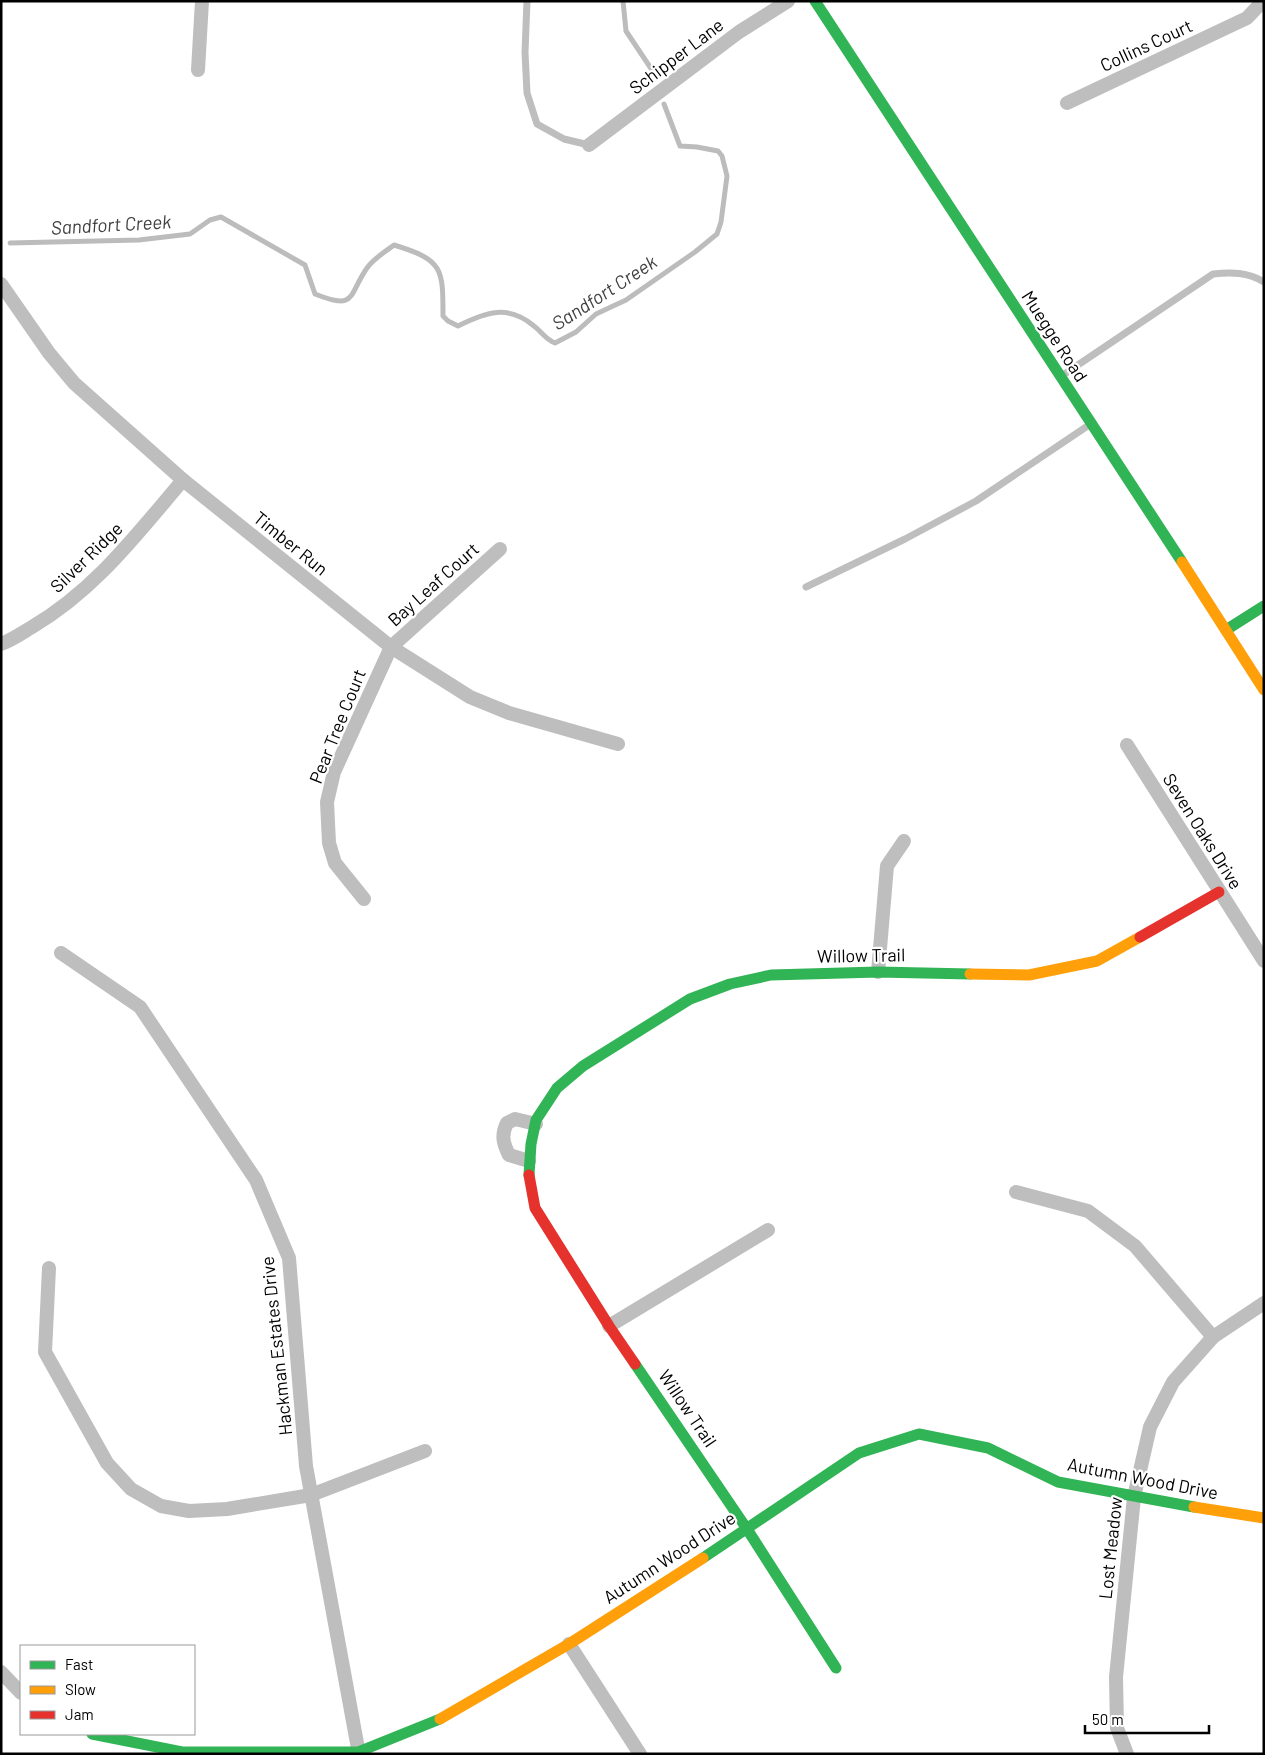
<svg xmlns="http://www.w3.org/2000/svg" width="1265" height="1755" font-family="Barlow,sans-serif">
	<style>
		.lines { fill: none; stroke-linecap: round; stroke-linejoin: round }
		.stream { stroke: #bcbcbc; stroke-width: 5 }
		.lane { stroke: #bebebe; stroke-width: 7 }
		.street { stroke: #bebebe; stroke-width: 14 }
		.fast { stroke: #30b455; stroke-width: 11 }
		.slow { stroke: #ff9f0a; stroke-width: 11 }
		.jam { stroke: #e5322d; stroke-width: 11 }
		.labels { text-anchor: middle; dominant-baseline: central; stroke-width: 4.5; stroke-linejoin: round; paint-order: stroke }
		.street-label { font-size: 18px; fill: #000; stroke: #fff }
		.water-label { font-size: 19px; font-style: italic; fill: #414141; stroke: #fff }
	</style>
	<rect width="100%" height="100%" fill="#fff"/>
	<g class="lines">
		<g class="stream">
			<path d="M623,1L626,31L652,70"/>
			<path d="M10,243L139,240L190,234L210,220L221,217L305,265L315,294C357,311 348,295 367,268C374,258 385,252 394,245C443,260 443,268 443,316L448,321L458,326C486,312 508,304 534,326C542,332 545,339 555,343L576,332L596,314L626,300L695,252L717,234L721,222L727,176L722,156L718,151L697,147L680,146L664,104"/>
		</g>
		<g class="lane">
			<path d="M527,1L525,52L527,93L537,124L564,139L589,145"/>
			<path d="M1063,375L1213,274C1231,272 1248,272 1264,282"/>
			<path d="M806,587L905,539L976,501L1089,425"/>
		</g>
		<g class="street">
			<path d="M198,70L202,1"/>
			<path d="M1067,103L1247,18L1263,1"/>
			<path d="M589,145L739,32L788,1"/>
			<path d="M1,284L49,353L74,383L183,480L391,647L470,697L509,713L618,744"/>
			<path d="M1,644C12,640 22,633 32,627C95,590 136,535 183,480"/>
			<path d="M1127,745L1264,961"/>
			<path d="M364,899L335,863L329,843L327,802L334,772L391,647L500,549"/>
			<path d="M61,953L140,1007L256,1180L289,1258L306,1466L359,1754"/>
			<path d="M878,972L887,866L904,841"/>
			<path d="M529,1161L509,1155C503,1143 501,1135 507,1123L515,1119L536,1124"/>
			<path d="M1016,1192L1088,1211L1135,1246L1213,1337"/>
			<path d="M49,1268L45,1352L107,1463L131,1489L161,1506L189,1511L227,1509L311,1495L425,1451"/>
			<path d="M609,1326L768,1230"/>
			<path d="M569,1644L640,1754"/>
			<path d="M1,1672L21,1693"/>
			<path d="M1127,1754L1117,1728L1116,1677L1134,1497L1150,1427L1173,1382L1213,1337L1264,1303"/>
		</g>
		<g class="fast">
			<path d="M815,1L1182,562"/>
			<path d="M1226,630L1264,606"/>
			<path d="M529,1175L531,1144L536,1120L557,1088L583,1066L690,999L730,984L771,975L878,972L970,974"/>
			<path d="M635,1364L747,1529L836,1668"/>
			<path d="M703,1558L859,1453L919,1434L988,1448L1058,1482L1194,1507"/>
			<path d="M92,1734L182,1752H358L440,1719"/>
		</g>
		<g class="slow">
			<path d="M1182,562L1264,690"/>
			<path d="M970,974L1029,975L1097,961L1140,937"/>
			<path d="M1194,1507L1264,1518"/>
			<path d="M440,1719L569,1644L703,1558"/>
		</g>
		<g class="jam">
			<path d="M1140,937L1219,892"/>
			<path d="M529,1175L535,1208L609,1326L635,1364"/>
		</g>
	</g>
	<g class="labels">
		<g class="street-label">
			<text transform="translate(1146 45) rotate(-25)">Collins Court</text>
			<text transform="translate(676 56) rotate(-37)">Schipper Lane</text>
			<text transform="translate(1055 336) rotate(57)">Muegge Road</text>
			<text transform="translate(291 543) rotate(39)">Timber Run</text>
			<text transform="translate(86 557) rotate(-44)">Silver Ridge</text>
			<text transform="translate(433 584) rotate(-42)">Bay Leaf Court</text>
			<text transform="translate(337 726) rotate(-68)">Pear Tree Court</text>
			<text transform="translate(1203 831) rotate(58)">Seven Oaks Drive</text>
			<text transform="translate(861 955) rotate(-1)">Willow Trail</text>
			<text transform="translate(276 1346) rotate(-96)">Hackman Estates Drive</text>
			<text transform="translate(688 1408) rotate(56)">Willow Trail</text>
			<text transform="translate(1143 1478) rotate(11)">Autumn Wood Drive</text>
			<text transform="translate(1110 1548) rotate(-84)">Lost Meadow</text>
			<text transform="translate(669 1557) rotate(-33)">Autumn Wood Drive</text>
		</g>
		<g class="water-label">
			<text transform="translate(111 224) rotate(-3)">Sandfort Creek</text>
			<text transform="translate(604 292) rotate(-33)">Sandfort Creek</text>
		</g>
	</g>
	<rect width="1265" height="1755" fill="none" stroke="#000000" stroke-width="5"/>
	<rect x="20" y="1645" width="175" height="90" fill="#ffffff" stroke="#999999"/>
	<rect x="30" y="1661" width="25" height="8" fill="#30b455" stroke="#999999"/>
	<text x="65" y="1670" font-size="15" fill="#000000">Fast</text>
	<rect x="30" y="1686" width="25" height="8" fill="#ff9f0a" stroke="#999999"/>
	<text x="65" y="1695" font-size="15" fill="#000000">Slow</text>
	<rect x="30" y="1711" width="25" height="8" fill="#e5322d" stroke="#999999"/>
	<text x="65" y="1720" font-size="15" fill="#000000">Jam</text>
	<path d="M1085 1725v8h124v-8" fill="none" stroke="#000000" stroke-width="2.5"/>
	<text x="1092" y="1725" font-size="15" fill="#000000" stroke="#ffffff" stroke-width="4" paint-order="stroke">50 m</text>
</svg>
